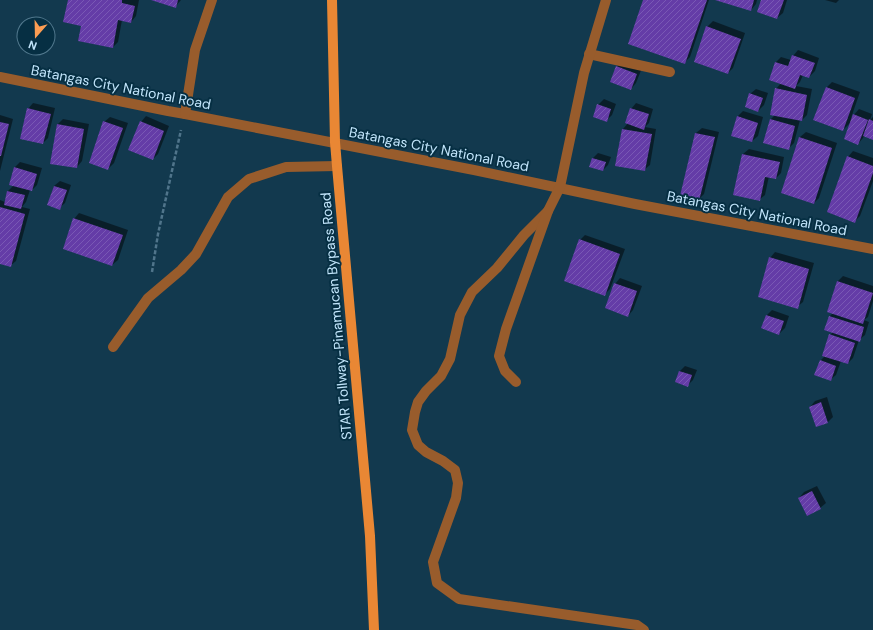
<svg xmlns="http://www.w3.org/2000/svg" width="873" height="630" font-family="'DM Sans',sans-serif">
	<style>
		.shadow { fill: #0007 }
		.building { fill: url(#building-hatch) }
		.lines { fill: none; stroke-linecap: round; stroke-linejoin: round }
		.path { stroke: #50758b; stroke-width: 2.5; stroke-dasharray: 4 2; stroke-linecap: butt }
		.minor { stroke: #985c2c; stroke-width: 10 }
		.major { stroke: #e98734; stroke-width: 10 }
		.labels { text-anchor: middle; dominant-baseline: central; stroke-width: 4; stroke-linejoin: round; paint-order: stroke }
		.street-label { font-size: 14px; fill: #c2e5fb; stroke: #062f43 }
	</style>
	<defs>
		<pattern id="building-hatch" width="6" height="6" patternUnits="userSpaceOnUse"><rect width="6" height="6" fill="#643ca7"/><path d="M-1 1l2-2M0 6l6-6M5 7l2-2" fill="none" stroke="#7958b4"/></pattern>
	</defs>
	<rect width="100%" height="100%" fill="#12394e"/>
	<g class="shadow">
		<path d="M69,0H139L136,16L131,22L122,20L118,42L113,47Z"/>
		<path d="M153,0H181L175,7Z"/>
		<path d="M644,0H709L690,57L684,63Z"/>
		<path d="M718,0H757L756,4L751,10Z"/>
		<path d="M762,0H787L783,13L777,18Z"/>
		<path d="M825,0H839L836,3Z"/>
		<path d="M713,21L745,33L733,68L728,73L707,27Z"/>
		<path d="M798,50L819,58L815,71L809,77L803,75L800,82L796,86L812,89L807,115L802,120H800L794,143L788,149L765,142L771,119L775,115L776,89L781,83L776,62L781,57L791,60L793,56Z"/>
		<path d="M622,61L642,68L636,83L631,89L616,67Z"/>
		<path d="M832,82L860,92L851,118L859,109L872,114L870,120L873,117V139L864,136L863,138L858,144L851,122L843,130L827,87Z"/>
		<path d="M756,89L768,93L764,105L758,111L750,94Z"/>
		<path d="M604,99L616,104L612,115L606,121L598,105Z"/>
		<path d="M33,103L55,108L48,138L43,143L28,109Z"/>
		<path d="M636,103L653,109L649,123L645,127L656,129L650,165L644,170L623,129L628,123L631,109Z"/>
		<path d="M743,111L763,117L758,136L752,141L738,116Z"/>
		<path d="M0,115L13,119L0,171Z"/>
		<path d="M146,116L169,126L158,154L153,159L141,122Z"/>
		<path d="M110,117L128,123L114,163L108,169L104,122Z"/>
		<path d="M63,119L89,124L82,161L77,167L57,125Z"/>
		<path d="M702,128L719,132L704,194L699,199L696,133Z"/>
		<path d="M806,132L837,143L819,198L814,203L782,192L800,137Z"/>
		<path d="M749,149L784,157L781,173L776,178L769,176L765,195L759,200L734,194L743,154Z"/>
		<path d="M853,151L873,158V181L860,216L855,221L848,157Z"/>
		<path d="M598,153L611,157L608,165L603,170L590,166L593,158Z"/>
		<path d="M20,162L42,168L37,185L32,190H30L26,202L22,207L30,209L16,261L10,266L0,263V200L5,202L8,191L14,185L15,167Z"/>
		<path d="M60,181L71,185L65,203L59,208L48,204L54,186Z"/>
		<path d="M79,213L128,230L118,260L112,265L74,219Z"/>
		<path d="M585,235L625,249L610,289L605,294L580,240Z"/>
		<path d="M775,252L814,263L803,302L797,307L770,258Z"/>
		<path d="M843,276L873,286V301L868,317L864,320L869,322L865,335L859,340L853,358L848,363L841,361L836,375L830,380L821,360L825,356L830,335L833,332L830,316L833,313L838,281Z"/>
		<path d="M620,278L642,286L633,310L628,316L615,284Z"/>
		<path d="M772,310L789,316L785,328L779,334L767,315Z"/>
		<path d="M685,366L697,370L693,380L687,386L676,382L680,371Z"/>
		<path d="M827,397L833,417L828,422L810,407L815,401Z"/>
		<path d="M817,486L826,503L820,508L799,498L804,492Z"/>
	</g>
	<g class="building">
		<path d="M68,0H122V3L135,6L131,23L118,20L113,48L78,41L81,26L63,22Z"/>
		<path d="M151,0H178L176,8Z"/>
		<path d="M643,0H707L685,64L628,44Z"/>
		<path d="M715,0H754L751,11Z"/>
		<path d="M761,0H784L777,19L757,12Z"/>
		<path d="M706,26L741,39L728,74L694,62Z"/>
		<path d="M792,55L815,63L809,78L800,75L795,89L769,80L775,62L788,66Z"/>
		<path d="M616,66L637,74L631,90L610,82Z"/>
		<path d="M826,87L855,98L843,131L813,120Z"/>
		<path d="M775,88L807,95L802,121L770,115Z"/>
		<path d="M749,93L763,98L758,112L745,107Z"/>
		<path d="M597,104L611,109L607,122L593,117Z"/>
		<path d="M27,108L51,114L43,144L20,139Z"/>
		<path d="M630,108L649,114L644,130L625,123Z"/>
		<path d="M853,114L868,120L858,145L844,139Z"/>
		<path d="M737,116L758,123L752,142L731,136Z"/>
		<path d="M770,119L795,126L789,150L763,143Z"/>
		<path d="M869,119L873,121V140L863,136Z"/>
		<path d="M103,121L123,128L108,170L89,163Z"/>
		<path d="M140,121L164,131L153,160L128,150Z"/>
		<path d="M0,122L9,124L1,156H0Z"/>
		<path d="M57,124L84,129L77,168L50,164Z"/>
		<path d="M622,129L652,134L645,171L615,166Z"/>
		<path d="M695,133L715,137L699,201L680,196Z"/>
		<path d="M799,137L832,148L814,204L781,193Z"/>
		<path d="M742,154L780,162L776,179L765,177L760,201L733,195Z"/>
		<path d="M847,156L873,166V173L855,223L827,212Z"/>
		<path d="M592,158L606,162L603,171L589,167Z"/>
		<path d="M14,167L37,174L32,191L9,185Z"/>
		<path d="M54,186L67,190L60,210L47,205Z"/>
		<path d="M7,191L25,195L21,209L4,205Z"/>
		<path d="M0,207L25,214L11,267L0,264Z"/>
		<path d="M73,218L123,235L112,266L63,249Z"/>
		<path d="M579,239L620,254L605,296L564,281Z"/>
		<path d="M769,257L809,269L798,309L758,297Z"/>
		<path d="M837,281L873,293L863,324L827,312Z"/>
		<path d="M614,283L637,291L628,317L605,308Z"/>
		<path d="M766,315L784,321L779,335L761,328Z"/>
		<path d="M829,316L864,327L860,342L824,330Z"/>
		<path d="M829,334L855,343L848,364L822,356Z"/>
		<path d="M820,360L836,366L831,381L814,375Z"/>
		<path d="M679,371L692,375L688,387L675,382Z"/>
		<path d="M821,402L828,423L816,427L809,407Z"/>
		<path d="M812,491L821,509L807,516L798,498Z"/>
	</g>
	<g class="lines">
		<path class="path" d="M152,272L158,234L181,130"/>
		<g class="minor">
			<path d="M589,54L670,72"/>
			<path d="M0,77L168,111L185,114L474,170L635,204L873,249"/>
			<path d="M185,114L195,50L212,0"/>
			<path d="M548,211L524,235L497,268L472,292L460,315L450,359L441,376L426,391L418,402L415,412L412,430L418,445L426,452L443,461L455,470L458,483L456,498L433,562L437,583L459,599L637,625L644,630"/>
			<path d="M113,347L148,298L181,270L196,254L228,197L249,179L286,167L337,166"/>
			<path d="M516,382L505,371L499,356L506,329L548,211L560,187L584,73L606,0"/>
		</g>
		<path class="major" d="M332,0L335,142L337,166L370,536L374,630"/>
	</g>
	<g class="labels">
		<g class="street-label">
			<text transform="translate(121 87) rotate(11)">Batangas City National Road</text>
			<text transform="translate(439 149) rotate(11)">Batangas City National Road</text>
			<text transform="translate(757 213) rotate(11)">Batangas City National Road</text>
			<text transform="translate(336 316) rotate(-95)">STAR Tollway-Pinamucan Bypass Road</text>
		</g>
	</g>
	<g transform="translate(36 36) rotate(200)"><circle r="19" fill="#062f43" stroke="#51788d"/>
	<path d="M0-3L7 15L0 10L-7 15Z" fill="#fc9d53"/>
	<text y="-6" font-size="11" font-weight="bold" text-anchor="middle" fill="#c2e5fb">N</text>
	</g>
</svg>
